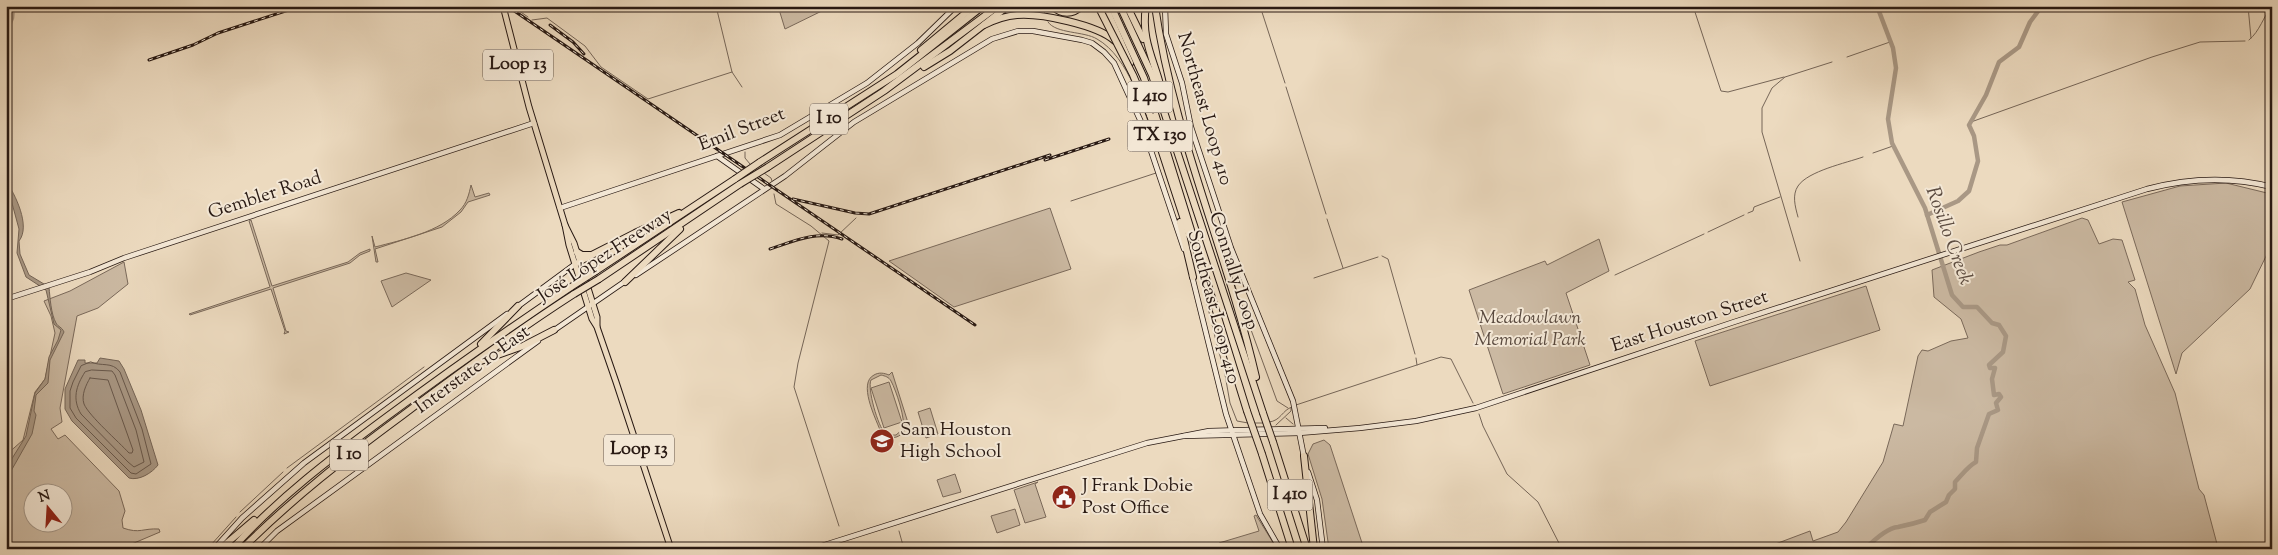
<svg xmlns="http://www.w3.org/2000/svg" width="2278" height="555" font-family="'Sorts Mill Goudy',serif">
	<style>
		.green { fill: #cbb9a2; stroke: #7a695a; fill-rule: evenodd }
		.water { fill: #a99885; stroke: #756557 }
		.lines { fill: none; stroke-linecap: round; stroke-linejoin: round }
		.shore { stroke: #68584c; stroke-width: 1 }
		.stream { stroke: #756557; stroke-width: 1 }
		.river { stroke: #a99885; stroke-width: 4.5 }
		.secondary-casing { stroke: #281913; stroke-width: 6 }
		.primary-casing { stroke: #281913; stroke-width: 7 }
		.motorway-casing { stroke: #281913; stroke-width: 8 }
		.secondary { stroke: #f3e7d5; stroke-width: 4.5 }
		.primary { stroke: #ecdabf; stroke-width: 5 }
		.motorway { stroke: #ecdabf; stroke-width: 6 }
		.rail-casing { stroke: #281913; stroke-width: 3 }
		.rail { stroke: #f3e7d5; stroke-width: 1; stroke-dasharray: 4; stroke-linecap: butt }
		.motorway-bridge-casing { stroke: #281913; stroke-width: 8; stroke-linecap: butt }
		.motorway-bridge { stroke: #ecdabf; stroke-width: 6 }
		.labels { text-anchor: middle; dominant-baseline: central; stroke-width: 4; stroke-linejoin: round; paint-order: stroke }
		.shield { fill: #f3e7d5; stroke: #65574d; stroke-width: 1 }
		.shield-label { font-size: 18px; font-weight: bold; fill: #281913 }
		.street-label { font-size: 19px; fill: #281913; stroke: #f3e7d5 }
		.park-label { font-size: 19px; font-style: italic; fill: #59493e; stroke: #f3e7d5 }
		.poi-label { font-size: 19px; fill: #281913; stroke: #f3e7d5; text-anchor: start }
		.water-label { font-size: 20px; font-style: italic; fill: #5c4c41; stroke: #f3e7d5 }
	</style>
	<rect width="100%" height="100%" fill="#ecdabf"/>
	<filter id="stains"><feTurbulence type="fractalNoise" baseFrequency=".004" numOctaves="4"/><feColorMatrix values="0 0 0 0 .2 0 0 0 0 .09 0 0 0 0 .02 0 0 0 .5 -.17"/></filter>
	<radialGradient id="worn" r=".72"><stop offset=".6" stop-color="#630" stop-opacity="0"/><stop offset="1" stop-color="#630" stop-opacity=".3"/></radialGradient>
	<g class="green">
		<path d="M778,6H832L785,29Z"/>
		<path d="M2226,183L2267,193L2271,246L2250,289L2182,353L2176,374L2122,202L2180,186Z"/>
		<path d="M471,185L475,197L489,193L490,195L468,202L461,212L442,227L375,249L378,262H376L372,236L375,247C402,240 440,232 460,210C467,203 469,194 471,185Z"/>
		<path d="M1050,208L1071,269L954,307L889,261Z"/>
		<path d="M2082,218L2088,220L2099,244L2113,239L2122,240L2135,280L2128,282L2135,289L2145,325L2175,393L2199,489L2204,495L2217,544L2208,549H1762L1810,531L1813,541L1838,532L1846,522L1883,462L1894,424L1903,426L1918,356L1922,350L1928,351L1951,341L1968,338L1961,319L1934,297L1932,270L1979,252L2000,245H2007Z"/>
		<path d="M251,220L272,286L348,262L360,253L370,249V251L360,255L350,263L273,288L286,331L289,332L284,334L285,331L271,289L190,315L189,314L270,287L249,221Z"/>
		<path d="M1599,239L1609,271L1566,293L1590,365L1503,394L1469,290L1545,261L1547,265Z"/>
		<path d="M124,262L128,284L98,308L77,316L60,408L62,422L51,429L58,439L65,435L119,491L125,511L122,520L123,528C140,534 143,528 159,529L160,532L120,549H6V455L23,440L35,392L45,379L55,333L51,316L44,301L70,291ZM32,492H62V522H32Z"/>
		<path d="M406,273L431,280L392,307L381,281Z"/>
		<path d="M1866,286L1880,330L1710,386L1695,341Z"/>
		<path d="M892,372L910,429L906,428C900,440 887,441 880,430C875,417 858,383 874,375C879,372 884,373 889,375ZM881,375C885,376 889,377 891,381C896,390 906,420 903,429L896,435C892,435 888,436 885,433C878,427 867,388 871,380Z"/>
		<path d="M889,382L902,422L884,428L871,388Z"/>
		<path d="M930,408L938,434L926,438L918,412Z"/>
		<path d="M1324,440L1330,445L1364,549H1329L1322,499L1308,454L1313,444Z"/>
		<path d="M955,474L961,492L943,497L937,480Z"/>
		<path d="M1038,482L1035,484L1046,517L1025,523L1014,490Z"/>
		<path d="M1015,509L1020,525L997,533L991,516Z"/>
		<path d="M1256,515L1277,549H1221L1219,543L1259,531L1254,516Z"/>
	</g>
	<g class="water">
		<path d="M6,181C15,194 31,226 19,241L20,254L29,275L49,287C50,298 51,314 56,323C58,327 62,327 64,332L50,360L48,383L36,395L34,411L36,415L32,434L11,471L6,485L8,465L26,436L35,393L45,379L49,357L58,340L61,330L54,324L46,290L26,277L17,253L19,229Z"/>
		<path d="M100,358L119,361L124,369L141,410L158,465C152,473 139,481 129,478L72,421L65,409V389L78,360H85V363H97Z"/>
	</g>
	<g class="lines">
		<g class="shore">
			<path d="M91,362C101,367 112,361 120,372L142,429L151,464L136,474L131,473L76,418L70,408V391L73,382L81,366Z"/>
			<path d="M92,370L112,371L115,375L136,430L144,462L134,467L128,462L81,414C72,399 76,386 85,372Z"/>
			<path d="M90,378L108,380L133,450L132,453H129C119,442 89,416 84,404C81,395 86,385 90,378Z"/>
		</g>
		<g class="stream">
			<path d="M512,6L528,17"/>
			<path d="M716,6L732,72L742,87"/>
			<path d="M1042,6L1045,14"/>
			<path d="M1260,6L1285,83"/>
			<path d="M1693,6L1721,91L1728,92L1784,77"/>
			<path d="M2248,6L2251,38"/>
			<path d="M1154,17L1159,45"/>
			<path d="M532,20L547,18L585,46L601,67L648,99L732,72"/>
			<path d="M1048,22C1056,34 1084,31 1097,39C1129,57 1144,111 1156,144"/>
			<path d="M2249,40C2260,31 2263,17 2272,6"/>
			<path d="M1847,57L1890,42"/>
			<path d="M1286,87L1326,214"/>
			<path d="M1971,122L2152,57L2200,42L2245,41"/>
			<path d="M745,152V158L750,164"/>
			<path d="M1873,153L1893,146"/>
			<path d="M764,173L771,178L772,181"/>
			<path d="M774,194L776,204L811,226L829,241L798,363L794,387L839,526"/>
			<path d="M1071,201L1156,173"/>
			<path d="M1748,213L1753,211L1754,207L1780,197"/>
			<path d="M1798,217C1795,206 1792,195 1798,186C1808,171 1846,163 1863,157"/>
			<path d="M1327,219L1343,268"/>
			<path d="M1708,232L1744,215"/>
			<path d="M822,233L838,235L856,218"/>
			<path d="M1189,238L1198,267L1218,349L1224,369L1230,403L1237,421L1248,423"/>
			<path d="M1382,256L1388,259L1415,354"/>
			<path d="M1800,261L1762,132V108L1772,88L1785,77L1832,62"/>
			<path d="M1231,275L1277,401L1288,408"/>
			<path d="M1615,275L1704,234"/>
			<path d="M1314,278L1378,257"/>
			<path d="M1416,358L1417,365"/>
			<path d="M1296,405L1441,357L1451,359L1473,403"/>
			<path d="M1479,414L1483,426L1507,474L1538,502L1562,549"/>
			<path d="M1286,418L1293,424"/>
			<path d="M1269,422C1281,421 1282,410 1292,407"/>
			<path d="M1254,423H1263"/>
			<path d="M1276,425L1291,411V408"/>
			<path d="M287,468L424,367"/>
			<path d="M240,512L283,472"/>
			<path d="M899,531L904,549"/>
			<path d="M210,546L236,517"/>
		</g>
		<g class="river">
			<path d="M6,33L12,18L13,6"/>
			<path d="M1927,215L1958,201L1969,191L1978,161L1974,136L1969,125L1986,95L1999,62L2019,47L2030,22L2042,6"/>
			<path d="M1865,549C1873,541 1887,528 1898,527C1908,525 1916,523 1925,520L1930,512L1946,502L1949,495L1955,489V482C1962,475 1968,466 1976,462L1977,448L1989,414L1998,410L1996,403L2001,397L1999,394L1994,395L1992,379L1995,368H1990L1989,365L2003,352L2006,336L1999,325L1992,323L1977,307H1963L1952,295L1925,208L1892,143L1888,119L1896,68L1893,48L1877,6"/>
		</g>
		<defs>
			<g id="secondary">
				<path d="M1165,6L1166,34L1182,83L1191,127L1231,248L1293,401L1304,457"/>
				<path d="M717,156L764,189"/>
				<path d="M560,208L780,135L867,83L918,43L956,6"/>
				<path d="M636,275L785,176L854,122L992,39L1018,31H1033L1082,40L1092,43L1104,52L1114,63L1142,124L1184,249"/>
				<path d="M1192,276L1226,414L1260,514L1280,549"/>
				<path d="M6,299L90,272L124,258L534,123"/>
				<path d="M517,307L578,262"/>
				<path d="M553,331L627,280"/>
				<path d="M1184,436L1299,433L1360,428L1416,421L1476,408L1734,322L2147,189C2189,178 2229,176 2272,187"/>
				<path d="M1308,472L1317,500L1323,549"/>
				<path d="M214,549L242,518L304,463L507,314"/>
				<path d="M259,549L277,531L538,341"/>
				<path d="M812,549L1147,443L1209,431L1325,428"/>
			</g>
			<g id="primary">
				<path d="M503,6L529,107L565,225L574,243L597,317V326"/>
				<path d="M565,225L569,245L592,319L597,327L616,382L671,549"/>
			</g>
			<g id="motorway">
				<path d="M1052,6C1061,15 1073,15 1082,6"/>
				<path d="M1105,6L1130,63"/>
				<path d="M1111,6L1144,78L1247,411"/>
				<path d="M1120,6L1152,75L1263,413"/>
				<path d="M1127,6L1143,39"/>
				<path d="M1146,6C1140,44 1158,65 1164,101"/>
				<path d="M1155,6C1173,134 1227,252 1256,377"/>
				<path d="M984,25C994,20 1005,16 1017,15C1040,13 1098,25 1115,41"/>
				<path d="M921,50L974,6"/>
				<path d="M924,67L950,51L1008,6"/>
				<path d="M1150,115L1189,235"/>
				<path d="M760,162L897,74L983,6"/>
				<path d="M768,167L884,91L998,6"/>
				<path d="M1180,222L1193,277"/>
				<path d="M577,252L582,255H590"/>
				<path d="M580,261L635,233L679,213"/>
				<path d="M596,271L735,179"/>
				<path d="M599,279L740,184"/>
				<path d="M625,282L680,229"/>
				<path d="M481,344L518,306"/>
				<path d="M478,362L523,346L554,330"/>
				<path d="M1273,442L1307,549"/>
				<path d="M1262,454L1292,549"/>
				<path d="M1304,456L1314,549"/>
				<path d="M220,549L254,520"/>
				<path d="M232,549C278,498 331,458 385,418C446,373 508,329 571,287"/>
				<path d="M242,549C292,499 346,457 403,415C459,373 515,332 574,294"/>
			</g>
		</defs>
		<use href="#secondary" class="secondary-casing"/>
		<use href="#primary" class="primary-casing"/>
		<use href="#motorway" class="motorway-casing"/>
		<use href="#secondary" class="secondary"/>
		<use href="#primary" class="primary"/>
		<use href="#motorway" class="motorway"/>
		<defs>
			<g id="rail">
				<path d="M507,6L975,325"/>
				<path d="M550,25L573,42L584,54"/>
				<path d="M149,60L193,45L218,33L301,6"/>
				<path d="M1045,160L1109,139"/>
				<path d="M793,199L855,213L869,214L1050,155"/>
				<path d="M770,249C794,241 817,230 842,239"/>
			</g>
		</defs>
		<use href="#rail" class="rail-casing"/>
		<use href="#rail" class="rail"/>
		<defs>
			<g id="motorway-bridge">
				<path d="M1098,6L1133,75L1150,115"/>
				<path d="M735,179L760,162"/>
				<path d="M740,184L768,167"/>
				<path d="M571,287L596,271"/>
				<path d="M574,294L599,279"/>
				<path d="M1247,411L1262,454"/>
				<path d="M1263,413L1273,442"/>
			</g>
		</defs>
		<use href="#motorway-bridge" class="motorway-bridge-casing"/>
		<use href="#motorway-bridge" class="motorway-bridge"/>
	</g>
	<defs>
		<symbol id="school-disc" viewBox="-11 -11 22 22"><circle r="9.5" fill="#8f2418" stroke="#f3e7d5"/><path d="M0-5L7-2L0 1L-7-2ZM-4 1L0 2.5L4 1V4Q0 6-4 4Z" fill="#fff"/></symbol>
		<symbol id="civic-disc" viewBox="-11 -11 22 22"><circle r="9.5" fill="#8f2418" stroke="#f3e7d5"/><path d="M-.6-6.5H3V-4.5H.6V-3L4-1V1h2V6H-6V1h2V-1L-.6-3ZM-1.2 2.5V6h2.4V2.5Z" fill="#fff"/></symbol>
	</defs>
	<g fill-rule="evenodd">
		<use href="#school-disc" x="868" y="427" width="28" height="28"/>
		<use href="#civic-disc" x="1050" y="483" width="28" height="28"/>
	</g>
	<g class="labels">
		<g class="shield">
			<rect x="483" y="49.5" width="70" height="31" rx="4"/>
			<rect x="1127.5" y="81.5" width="45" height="31" rx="4"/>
			<rect x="810" y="103.5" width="38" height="31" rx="4"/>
			<rect x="1127.5" y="120.5" width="65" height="31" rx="4"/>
			<rect x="604" y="434.5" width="70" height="31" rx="4"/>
			<rect x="330" y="439.5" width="38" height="31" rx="4"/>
			<rect x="1267.5" y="479.5" width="45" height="31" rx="4"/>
		</g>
		<g class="shield-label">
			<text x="518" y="65">Loop 13</text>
			<text x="1150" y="97">I 410</text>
			<text x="829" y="119">I 10</text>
			<text x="1160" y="136">TX 130</text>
			<text x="639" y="450">Loop 13</text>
			<text x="349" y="455">I 10</text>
			<text x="1290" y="495">I 410</text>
		</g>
		<g class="street-label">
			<text transform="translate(1204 109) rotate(74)">Northeast Loop 410</text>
			<text transform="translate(742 130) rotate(-21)">Emil Street</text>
			<text transform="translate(265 196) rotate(-18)">Gembler Road</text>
			<text transform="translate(605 256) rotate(-33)">José López Freeway</text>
			<text transform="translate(1233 271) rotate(72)">Connally Loop</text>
			<text transform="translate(1213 307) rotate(75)">Southeast Loop 410</text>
			<text transform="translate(1690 322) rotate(-18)">East Houston Street</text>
			<text transform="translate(473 370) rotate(-36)">Interstate 10 East</text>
		</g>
		<g class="park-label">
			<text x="1530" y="318">Meadowlawn<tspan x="1530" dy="22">Memorial Park</tspan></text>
		</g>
		<g class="poi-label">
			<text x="900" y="430">Sam Houston<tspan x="900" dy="22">High School</tspan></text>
			<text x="1082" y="486">J Frank Dobie<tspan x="1082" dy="22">Post Office</tspan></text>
		</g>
		<g class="water-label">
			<text transform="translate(1948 236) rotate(70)">Rosillo Creek</text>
		</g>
	</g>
	<rect width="2278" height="555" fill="none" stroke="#ecdabf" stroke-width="25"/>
	<rect x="8" y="8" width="2263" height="540" fill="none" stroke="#281913" stroke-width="2.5"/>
	<rect x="12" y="12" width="2253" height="530" fill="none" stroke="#281913"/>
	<g transform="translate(48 508) rotate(342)"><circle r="24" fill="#f3e7d5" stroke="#a29587"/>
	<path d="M0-4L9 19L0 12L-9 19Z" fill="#8f2418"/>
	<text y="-8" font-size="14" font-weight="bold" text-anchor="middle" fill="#281913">N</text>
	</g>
	<rect width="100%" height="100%" filter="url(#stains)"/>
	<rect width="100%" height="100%" fill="url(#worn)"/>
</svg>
